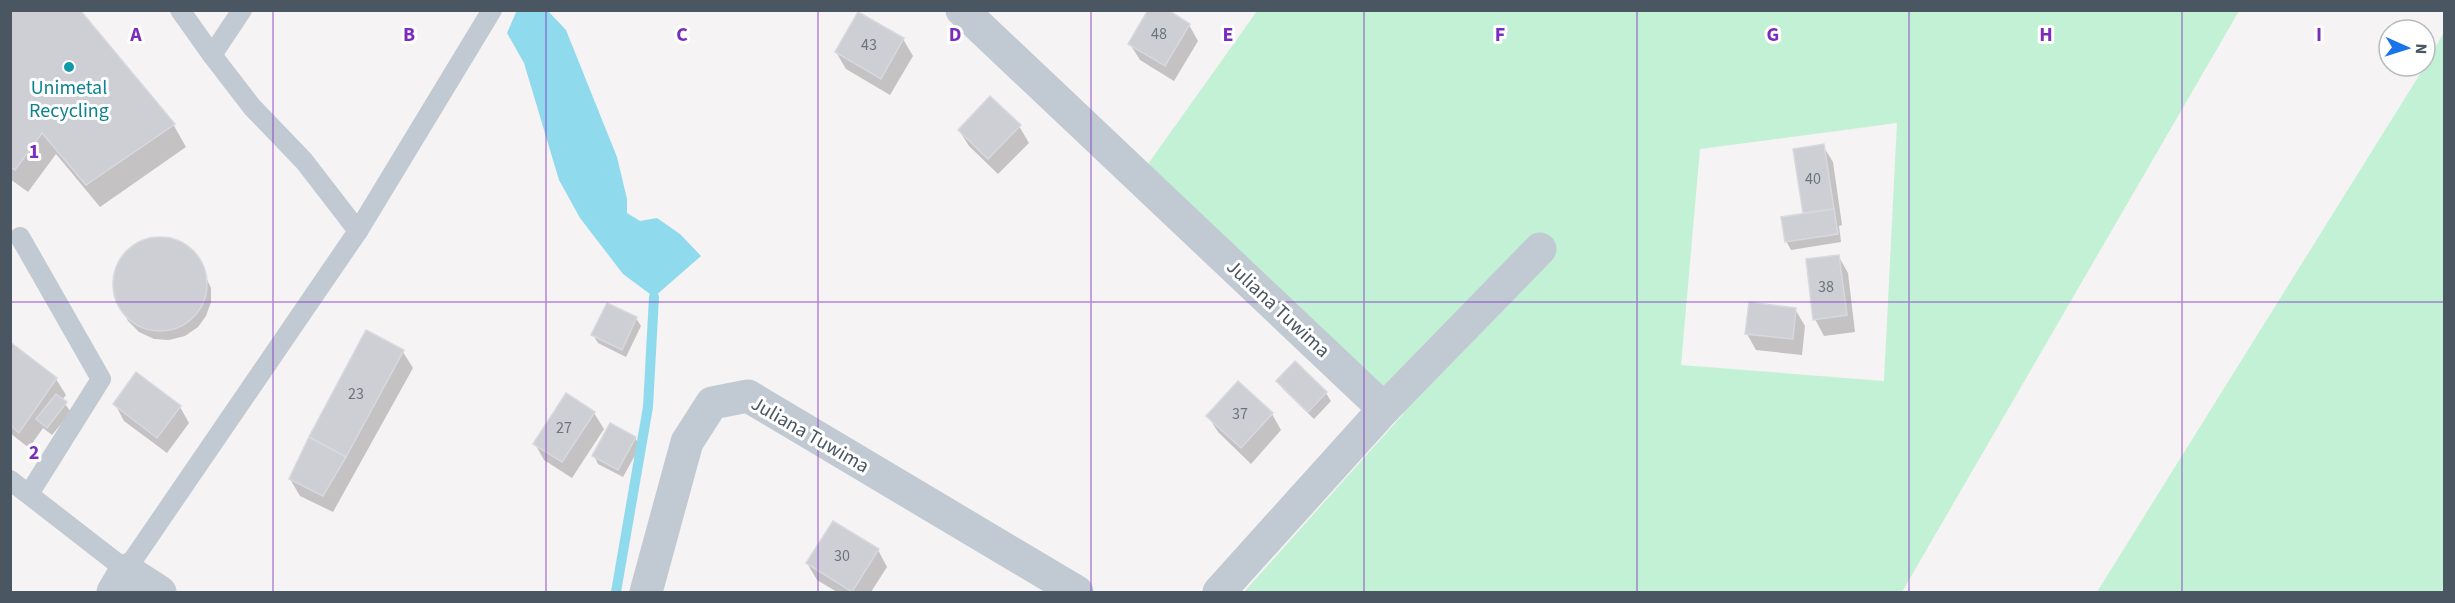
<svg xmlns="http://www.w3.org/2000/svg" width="2455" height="603" font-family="'Source Sans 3',sans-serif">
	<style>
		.green { fill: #c3f1d5; fill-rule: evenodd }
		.water { fill: #90daee }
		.shadow { fill: #0003 }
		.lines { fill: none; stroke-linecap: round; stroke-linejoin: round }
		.stream { stroke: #90daee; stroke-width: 10 }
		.building { fill: #cdcfd5; stroke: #d7d9de; stroke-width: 1.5 }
		.service { stroke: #c1cad2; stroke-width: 20 }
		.minor { stroke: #c1cad2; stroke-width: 33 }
		.grid { fill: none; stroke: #7b2cbf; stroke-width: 1.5; stroke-opacity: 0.55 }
		.culture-dot { fill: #0f9aa8; stroke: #fff; stroke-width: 2 }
		.labels { text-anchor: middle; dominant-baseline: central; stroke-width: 6; stroke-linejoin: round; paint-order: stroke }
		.number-label { font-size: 16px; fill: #6b747e }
		.culture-label { font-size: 20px; fill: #0d838f; stroke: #fff }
		.street-label { font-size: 20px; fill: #4a5661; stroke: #fff }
		.grid-label { font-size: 20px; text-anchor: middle; font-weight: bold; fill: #7b2cbf; stroke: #fff; stroke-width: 6; stroke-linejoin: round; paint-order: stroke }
	</style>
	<rect width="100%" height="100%" fill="#f5f3f3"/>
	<g class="green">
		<path d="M1257,11H2239L1902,592H1244L1404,413L1148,164ZM1897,123L1884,381L1681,365L1700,149Z"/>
		<path d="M2444,32V592H2097L2425,66Z"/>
	</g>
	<path class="water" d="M517,10L548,11L566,30L617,157L627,199V213L640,221L657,218L680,234L701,256L654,297L623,274L580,218L559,180L524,63L507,33Z"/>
	<g class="shadow">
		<path d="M10,10L173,124L186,147L100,207L56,154L28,192L10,179Z"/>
		<path d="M1189,25L1198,41L1174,81L1140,60L1130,44Z"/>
		<path d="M903,39L913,56L890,95L846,69L836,52Z"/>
		<path d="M1019,126L1029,143L998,174L969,146L959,130Z"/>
		<path d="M1823,146L1833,162L1842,225L1839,226L1841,242L1791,250L1786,241L1805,215L1794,150Z"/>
		<path d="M153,239H168L183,244L194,253L211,288V302L206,316L198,327L185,336L169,340L154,339L139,332L128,321L116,297L114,282L117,267L126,253L138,244Z"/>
		<path d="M1839,257L1848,273L1855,332L1824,336L1815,319Z"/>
		<path d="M1795,309L1805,326L1802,355L1756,350L1747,334Z"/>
		<path d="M636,318L641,326L626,357L598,343L593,335Z"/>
		<path d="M10,343L56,379L66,395L62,400L71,412L52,435L43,428L29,448L10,433Z"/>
		<path d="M403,352L413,368L333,512L300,496L290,479Z"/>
		<path d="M1278,381L1326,393L1331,401L1314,419L1283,389Z"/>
		<path d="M115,404L180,407L189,423L167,453L124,421Z"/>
		<path d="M594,413L604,429L572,478L544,460L535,444Z"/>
		<path d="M1272,414L1281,430L1251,464L1218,432L1208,416Z"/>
		<path d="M635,438L640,446L623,477L598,464L594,456Z"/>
		<path d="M878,550L887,567L871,592H837L817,580L807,563Z"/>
	</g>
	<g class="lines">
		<path class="stream" d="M616,592L648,407L654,297"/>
	</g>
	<g class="building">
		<path d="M10,10H80L175,124L86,185L42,133L15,170L10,167Z"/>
		<path d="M1148,10H1168L1190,24L1165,66L1128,44Z"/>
		<path d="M858,12L904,38L881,79L835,52Z"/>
		<path d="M990,96L1021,125L988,159L958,130Z"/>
		<path d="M1824,144L1834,209L1803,213L1793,149Z"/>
		<path d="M1834,209L1838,234L1785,242L1781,217Z"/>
		<circle cx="160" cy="284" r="47"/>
		<path d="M1839,255L1847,315L1813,320L1806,259Z"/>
		<path d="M1749,302L1796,308L1793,339L1745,334Z"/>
		<path d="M607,303L637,317L622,350L591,335Z"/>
		<path d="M366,330L404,350L346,457L309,437Z"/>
		<path d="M10,342L57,378L19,433L10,425Z"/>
		<path d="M1295,361L1327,392L1308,412L1276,381Z"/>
		<path d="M136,372L181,406L157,438L113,404Z"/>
		<path d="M1238,381L1273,413L1241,448L1206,416Z"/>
		<path d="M566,393L595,412L562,462L533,444Z"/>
		<path d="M56,394L67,402L47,428L36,419Z"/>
		<path d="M610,423L636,437L618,470L592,456Z"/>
		<path d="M309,437L346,457L323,496L289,479Z"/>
		<path d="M833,521L879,549L852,592L806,563Z"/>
	</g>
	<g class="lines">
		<g class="service">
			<path d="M180,10L212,55"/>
			<path d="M358,231L492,10"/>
			<path d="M20,237L101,379L29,494"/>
			<path d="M10,480L126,570L358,231L304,161L252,107L212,55L242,10"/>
		</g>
		<g class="minor">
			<path d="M962,10L1384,409"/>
			<path d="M113,592L126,570L160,592"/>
			<path d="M646,592L687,442L712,403L748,396L1077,592"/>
			<path d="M1219,592L1384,409L1540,249"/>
		</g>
	</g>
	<path class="grid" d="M273,10V592M546,10V592M818,10V592M1091,10V592M1364,10V592M1637,10V592M1909,10V592M2182,10V592M10,302H2444"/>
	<circle class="culture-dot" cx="69" cy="67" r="6"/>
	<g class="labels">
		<g class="number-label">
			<text x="1159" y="34">48</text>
			<text x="869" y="45">43</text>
			<text x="1813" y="179">40</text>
			<text x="1826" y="287">38</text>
			<text x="356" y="394">23</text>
			<text x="1240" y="414">37</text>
			<text x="564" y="428">27</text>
			<text x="842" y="556">30</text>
		</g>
		<g class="culture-label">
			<text x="69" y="88">Unimetal<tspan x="69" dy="23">Recycling</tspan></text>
		</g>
		<g class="street-label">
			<text transform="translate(1278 309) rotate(43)">Juliana Tuwima</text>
			<text transform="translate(810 435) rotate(30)">Juliana Tuwima</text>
		</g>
	</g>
	<g class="grid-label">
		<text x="136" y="41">A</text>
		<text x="409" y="41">B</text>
		<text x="682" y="41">C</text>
		<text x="955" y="41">D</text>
		<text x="1228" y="41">E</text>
		<text x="1500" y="41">F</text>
		<text x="1773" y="41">G</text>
		<text x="2046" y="41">H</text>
		<text x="2319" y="41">I</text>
		<text x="34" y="158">1</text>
		<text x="34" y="459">2</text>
	</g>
	<rect width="2455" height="603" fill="none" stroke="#4a5661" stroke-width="24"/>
	<g transform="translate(2407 48) rotate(93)"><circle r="28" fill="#ffffff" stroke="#b7bbc0" stroke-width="1.5"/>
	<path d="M0-4.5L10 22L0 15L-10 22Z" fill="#1a73e8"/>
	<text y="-9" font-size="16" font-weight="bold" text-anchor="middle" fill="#4a5661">N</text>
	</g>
</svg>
